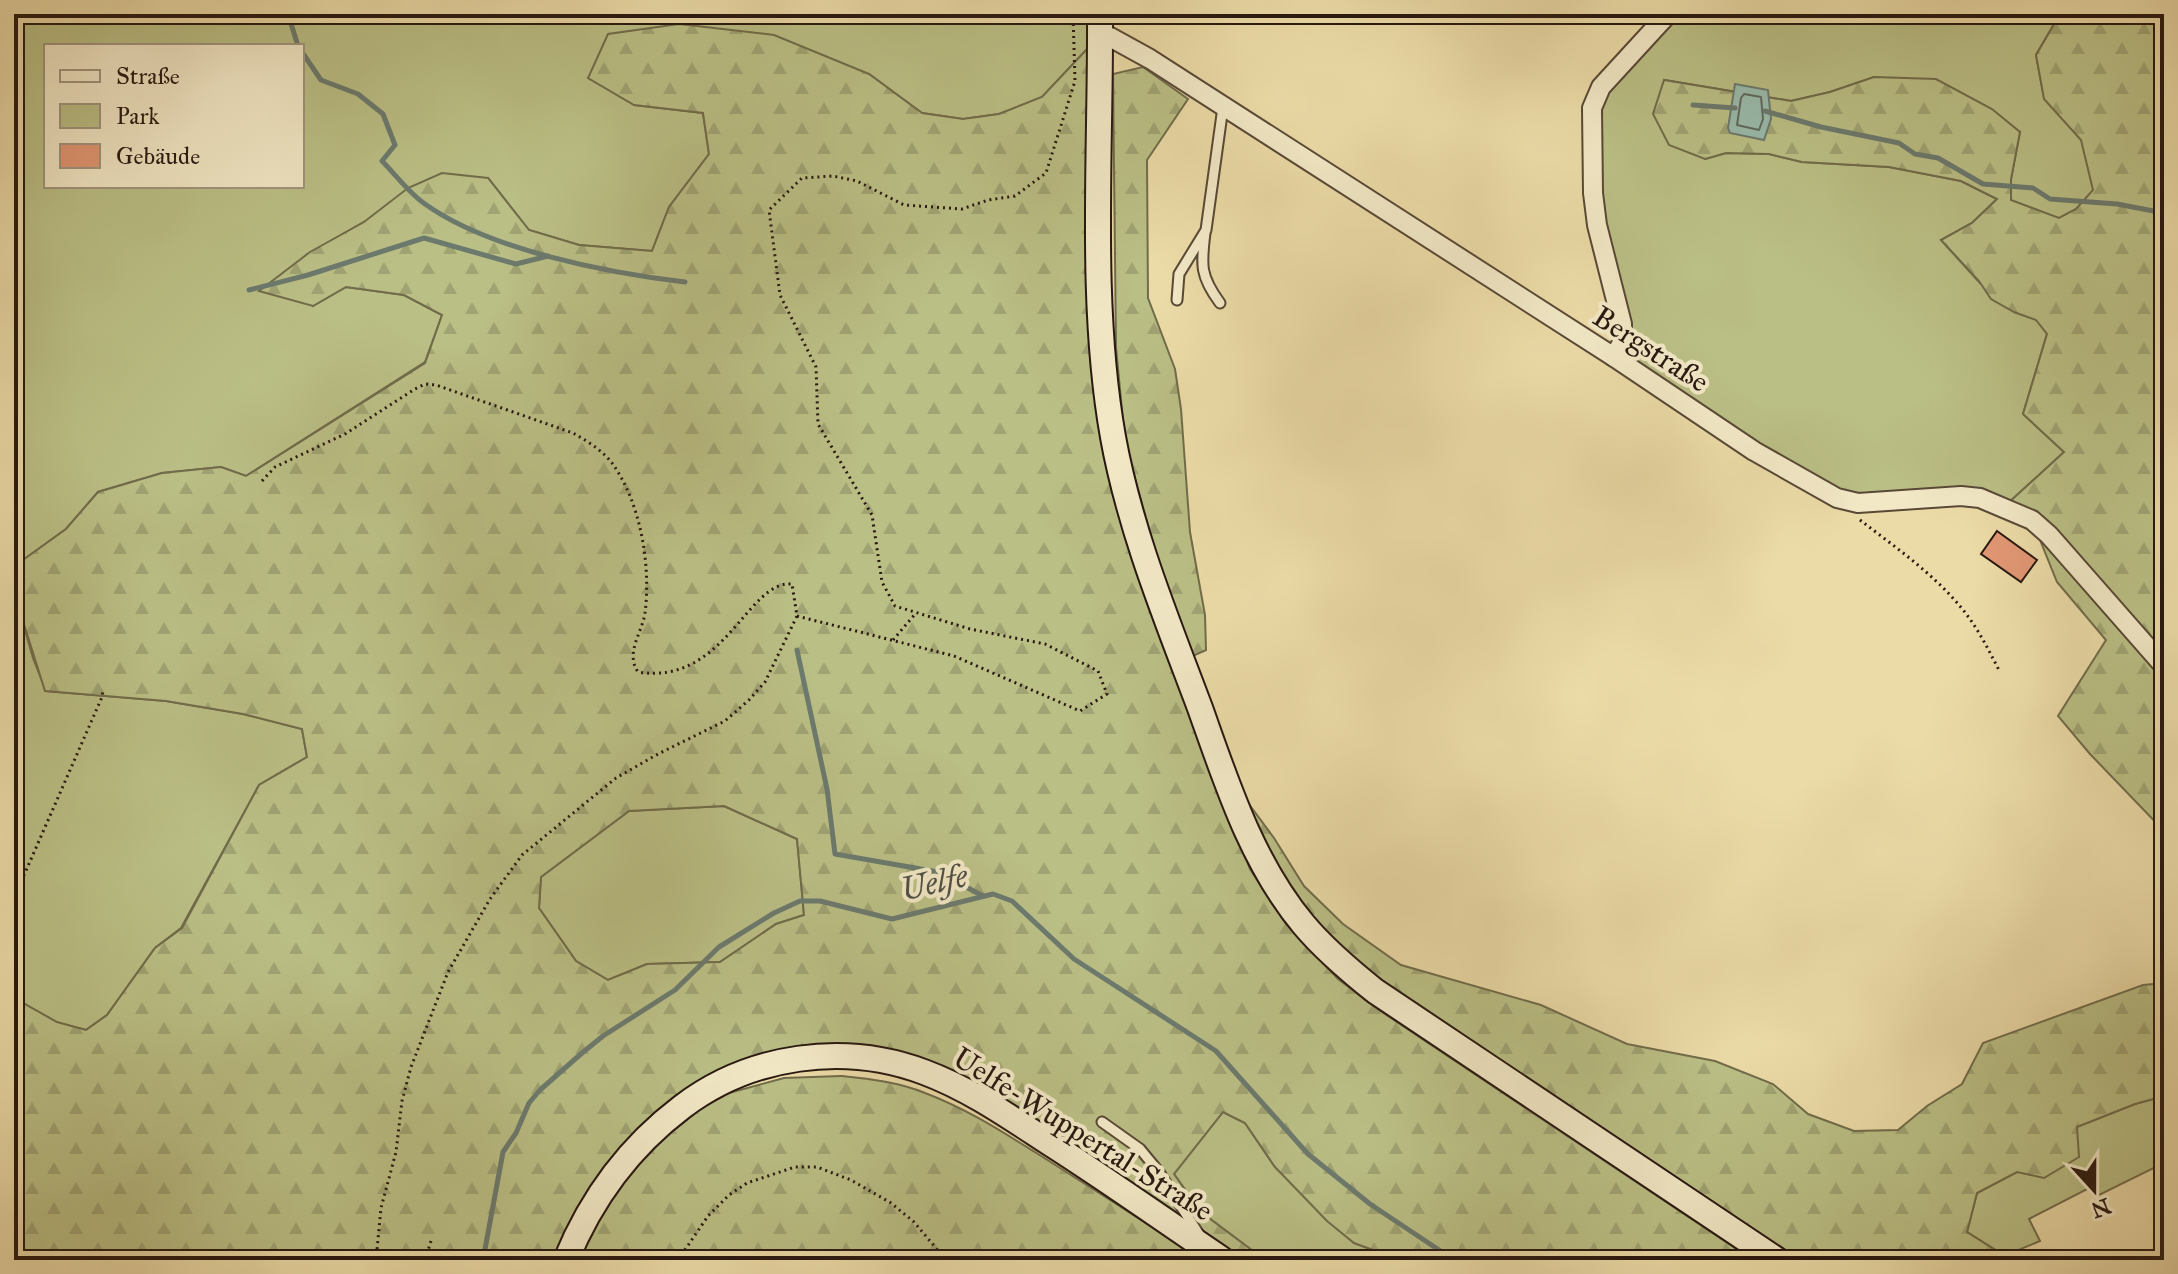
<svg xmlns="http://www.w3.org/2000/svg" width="2178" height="1274" font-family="'IM FELL Great Primer',serif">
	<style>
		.green { fill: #babf85; stroke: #716c4b; stroke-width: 2; fill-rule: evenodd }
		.forest { fill: url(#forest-firs); stroke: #716c4b; stroke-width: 2; fill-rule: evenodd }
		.water { fill: #99bbac; stroke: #6c7a6e; stroke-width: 2 }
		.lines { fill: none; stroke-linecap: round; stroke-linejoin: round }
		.shore { stroke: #606a5e; stroke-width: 2 }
		.stream { stroke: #6c7a6e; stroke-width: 5 }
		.building { fill: #e29774; stroke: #281811; stroke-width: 2 }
		.service-casing { stroke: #594936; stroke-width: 13 }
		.minor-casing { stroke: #594936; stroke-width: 22 }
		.secondary-casing { stroke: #281811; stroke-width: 28 }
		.path { stroke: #281811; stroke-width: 3; stroke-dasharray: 2 4; stroke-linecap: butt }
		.service { stroke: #f2e8c6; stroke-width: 9 }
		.minor { stroke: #f2e8c6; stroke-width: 18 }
		.secondary { stroke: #f2e8c6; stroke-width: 24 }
		.labels { text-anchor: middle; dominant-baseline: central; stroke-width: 8; stroke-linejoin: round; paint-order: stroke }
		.street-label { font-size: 30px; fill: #281811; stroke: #f2e8c6 }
		.water-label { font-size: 32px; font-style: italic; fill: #505147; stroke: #f2e8c6 }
	</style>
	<defs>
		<pattern id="forest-firs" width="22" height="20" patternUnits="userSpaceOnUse" patternTransform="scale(2)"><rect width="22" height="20" fill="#babf85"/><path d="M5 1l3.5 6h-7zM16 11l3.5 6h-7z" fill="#a0a372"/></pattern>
	</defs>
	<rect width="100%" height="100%" fill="#ebdba7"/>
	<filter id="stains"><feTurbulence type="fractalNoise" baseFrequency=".0025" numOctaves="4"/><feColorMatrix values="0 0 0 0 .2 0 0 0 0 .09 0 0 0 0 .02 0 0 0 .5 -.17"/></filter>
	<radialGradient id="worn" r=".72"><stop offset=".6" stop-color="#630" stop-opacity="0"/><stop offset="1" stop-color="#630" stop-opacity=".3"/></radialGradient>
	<g class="green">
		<path d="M14,14H1090V46L1042,97L999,114L963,119L922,113L869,74L634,105L703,113L709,154L669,207L652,251L579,245L529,230L488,178L364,222L306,255L313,306L346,287L404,295L442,315L425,362L246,476L221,467L162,473L98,492L66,529L23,560L17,602L33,658L46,691L166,701L243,714L302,729L307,757L259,785L181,928L155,948L107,1015L86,1030L57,1023L14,998ZM46,46H302V186H46Z"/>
		<path d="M1677,14H2060L2036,55L2043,92L2164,14L2073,451L2056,325L2014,312L2037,320L2047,334L2023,414L2064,452L2005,506L1837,495L1630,364L1628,332L1611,275L1594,156L1602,88L1636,50ZM1874,77L2020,132L2011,179V200L1980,283L1941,240L1972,223L1997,199L1961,181L1889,167L1802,162L1769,154L1726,153L1705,159L1665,80L1791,101L1830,92Z"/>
		<path d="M724,806L797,839L804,915L776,924L720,962L647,964L608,980L576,961L539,908L541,877L629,811Z"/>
		<path d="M2164,1096V1163L2097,1196L2091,1187L2029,1219L2040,1241L2002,1257L2000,1253L1967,1232L1977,1193L2017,1172L2076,1127L2135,1104Z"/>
		<path d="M1223,1112L1245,1123L1275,1167L1354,1243L1400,1260H1265L1201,1212L1174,1174Z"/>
	</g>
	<g class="forest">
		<path d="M2060,14H2164V831L2090,754L2058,716L2106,640L2057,582L2032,520L2005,506L2064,452L2023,414L2047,334L2036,320L2014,312L1991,299L1979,281L1941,240L1972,223L1997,199L1961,181L1889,167L1802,162L1769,154L1726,153L1705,159L1669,145L1653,114L1664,80L1791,101L1830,92L1874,77L1936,79L1992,109L2020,132L2011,179V200L2059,218L2076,209L2093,190L2081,140L2044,99L2036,55Z"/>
		<path d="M679,24L774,35L869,74L922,113L963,119L999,114L1042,97L1090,46L1114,484L1126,539L1250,869L1286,924L1338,979L1379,1010L1753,1260H1400L1354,1243L1327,1221L1275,1167L1245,1123L1223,1112L1174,1174L1201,1212L1265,1260H1223L927,1073L789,1060L657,1127L566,1260H14V998L57,1022L86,1030L107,1015L155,948L182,928L259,785L307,757L302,729L243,714L166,701L45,691L17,602L23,560L66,529L98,492L162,473L221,467L246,476L425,363L442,315L404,295L346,287L313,306L259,291L310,252L364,222L408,188L442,173L488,178L529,230L579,245L652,251L669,207L709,154L703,113L634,105L588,78L608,34ZM724,806L797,839L804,915L776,924L720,962L647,964L608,980L576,961L539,908L541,877L629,811Z"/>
		<path d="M1143,67L1188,99L1147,160L1148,298L1175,369L1181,409L1190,532L1205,615L1206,650L1193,656L1155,551L1125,442L1116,347L1113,74Z"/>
		<path d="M1237,788L1274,838L1304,886L1343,924L1401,965L1541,1005L1627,1044L1715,1061L1773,1084L1808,1114L1854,1131L1898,1130L1927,1106L1962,1084L1983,1043L2143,985L2164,983V1096L2135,1104L2077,1127L2079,1157L2044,1178L2017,1172L1977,1193L1967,1232L2000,1253L2003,1260H1801L1387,988C1341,952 1303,911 1272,860C1259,838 1248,812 1237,788Z"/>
		<path d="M841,1076C869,1079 898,1082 925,1093C965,1108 1001,1131 1038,1154C1093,1189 1148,1224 1202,1260H572L620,1180L682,1119L729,1093L784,1078Z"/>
	</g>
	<path class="water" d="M1735,84L1768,90L1771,119L1764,140L1730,133L1728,128Z"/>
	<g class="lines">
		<path class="shore" d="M1744,94L1761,97L1763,119L1759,130L1737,125L1741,98Z"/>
		<g class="stream">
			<path d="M288,14L298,46"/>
			<path d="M302,52L321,80L358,94L383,114L395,145L382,161C396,175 409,193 425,204C489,250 608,273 685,282"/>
			<path d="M1693,105L1735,108"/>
			<path d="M1765,111L1821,127L1899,143L1915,154L1938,158L1983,184L2033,188L2050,199L2117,204L2164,213"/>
			<path d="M249,290L308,275L424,238L516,264L548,256"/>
			<path d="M797,650L827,789L835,854L938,872L983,896"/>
			<path d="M483,1260L503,1152L516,1133L529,1103L540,1090L582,1053L603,1036L675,990L719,947L774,913L800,901H820L892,919L993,894L1012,901L1074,959L1216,1051L1308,1154L1370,1204L1454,1260"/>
		</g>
	</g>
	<path class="building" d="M1997,531L2037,560L2021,582L1981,554Z"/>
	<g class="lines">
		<defs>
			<g id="service">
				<path d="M1205,233C1201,265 1200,276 1220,303"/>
				<path d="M1177,300L1179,274L1206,230L1223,107"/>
				<path d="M1102,1122L1140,1149L1159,1172L1200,1236"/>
			</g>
			<g id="minor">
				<path d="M1100,35L1110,37L1150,59L1614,357L1754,451L1837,498L1858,503L1961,496L1980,498L2032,520L2049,535L2164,666"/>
				<path d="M1614,357L1622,343V324L1597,225L1593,193L1592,108L1601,87L1668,14"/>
			</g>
			<g id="secondary">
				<path d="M1100,14C1101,151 1089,303 1113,437C1130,531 1167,620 1200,708C1227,784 1252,863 1304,925C1325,950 1350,971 1375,991L1777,1260"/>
				<path d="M566,1260C591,1199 629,1147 682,1107C750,1055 844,1042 924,1072C970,1089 1011,1118 1051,1144C1109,1181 1165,1221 1223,1260"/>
			</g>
		</defs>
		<use href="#service" class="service-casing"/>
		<use href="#minor" class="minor-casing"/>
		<use href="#secondary" class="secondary-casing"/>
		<g class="path">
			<path d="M262,481L275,467L345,434L415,389L425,384L436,385L573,433C587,441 602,450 612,463C641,503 651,566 645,613C642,633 625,653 638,672C725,686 747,580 792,584L797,616L765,682L749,700L725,721L658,754L616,778L522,855L490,899L448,972L411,1067L402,1101L396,1152L381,1208L376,1260"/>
			<path d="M1860,520C1899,550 1944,581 1972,622C1983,638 1991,655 2000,672"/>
			<path d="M797,616L954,656L1080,711L1107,694L1098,671L1045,644L970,629L895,606L882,582L872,515L818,424L816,367L780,295L769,210L802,178L833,176L857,181L904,205L962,209L988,200L1015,196L1046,173L1075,81L1073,14"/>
			<path d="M893,640L916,613"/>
			<path d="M14,898L102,697L103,689"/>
			<path d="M425,1260L431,1241"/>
			<path d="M678,1260L708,1216L729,1195L747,1183L795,1167H817L851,1180L891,1203L914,1222L946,1260"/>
		</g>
		<use href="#service" class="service"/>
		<use href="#minor" class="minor"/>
		<use href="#secondary" class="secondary"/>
	</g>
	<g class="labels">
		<g class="street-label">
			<text transform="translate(1651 349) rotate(33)">Bergstraße</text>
			<text transform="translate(1083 1134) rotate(32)">Uelfe-Wuppertal-Straße</text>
		</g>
		<g class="water-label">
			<text transform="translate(934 883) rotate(-13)">Uelfe</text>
		</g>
	</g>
	<rect width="2178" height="1274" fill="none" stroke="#ebdba7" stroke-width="48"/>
	<rect x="16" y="16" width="2146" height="1242" fill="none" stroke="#281811" stroke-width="4"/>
	<rect x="24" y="24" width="2130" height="1226" fill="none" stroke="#281811" stroke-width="2"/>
	<rect x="44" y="44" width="260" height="144" fill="#f2e8c6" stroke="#a1957e" stroke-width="2"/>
	<rect x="60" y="70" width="40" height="12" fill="#f2e8c6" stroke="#a1957e" stroke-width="2"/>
	<text x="116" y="84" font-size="24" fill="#281811">Straße</text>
	<rect x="60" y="104" width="40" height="24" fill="#babf85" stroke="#a1957e" stroke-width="2"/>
	<text x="116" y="124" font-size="24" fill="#281811">Park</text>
	<rect x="60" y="144" width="40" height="24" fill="#e29774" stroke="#a1957e" stroke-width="2"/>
	<text x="116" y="164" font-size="24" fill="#281811">Gebäude</text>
	<g transform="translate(2094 1190) rotate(159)" stroke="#f2e8c6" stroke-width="6" paint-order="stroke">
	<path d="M0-6L14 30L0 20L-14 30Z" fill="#281811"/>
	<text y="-12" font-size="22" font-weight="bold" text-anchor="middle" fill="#281811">N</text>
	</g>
	<rect width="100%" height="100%" filter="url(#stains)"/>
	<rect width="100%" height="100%" fill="url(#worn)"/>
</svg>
